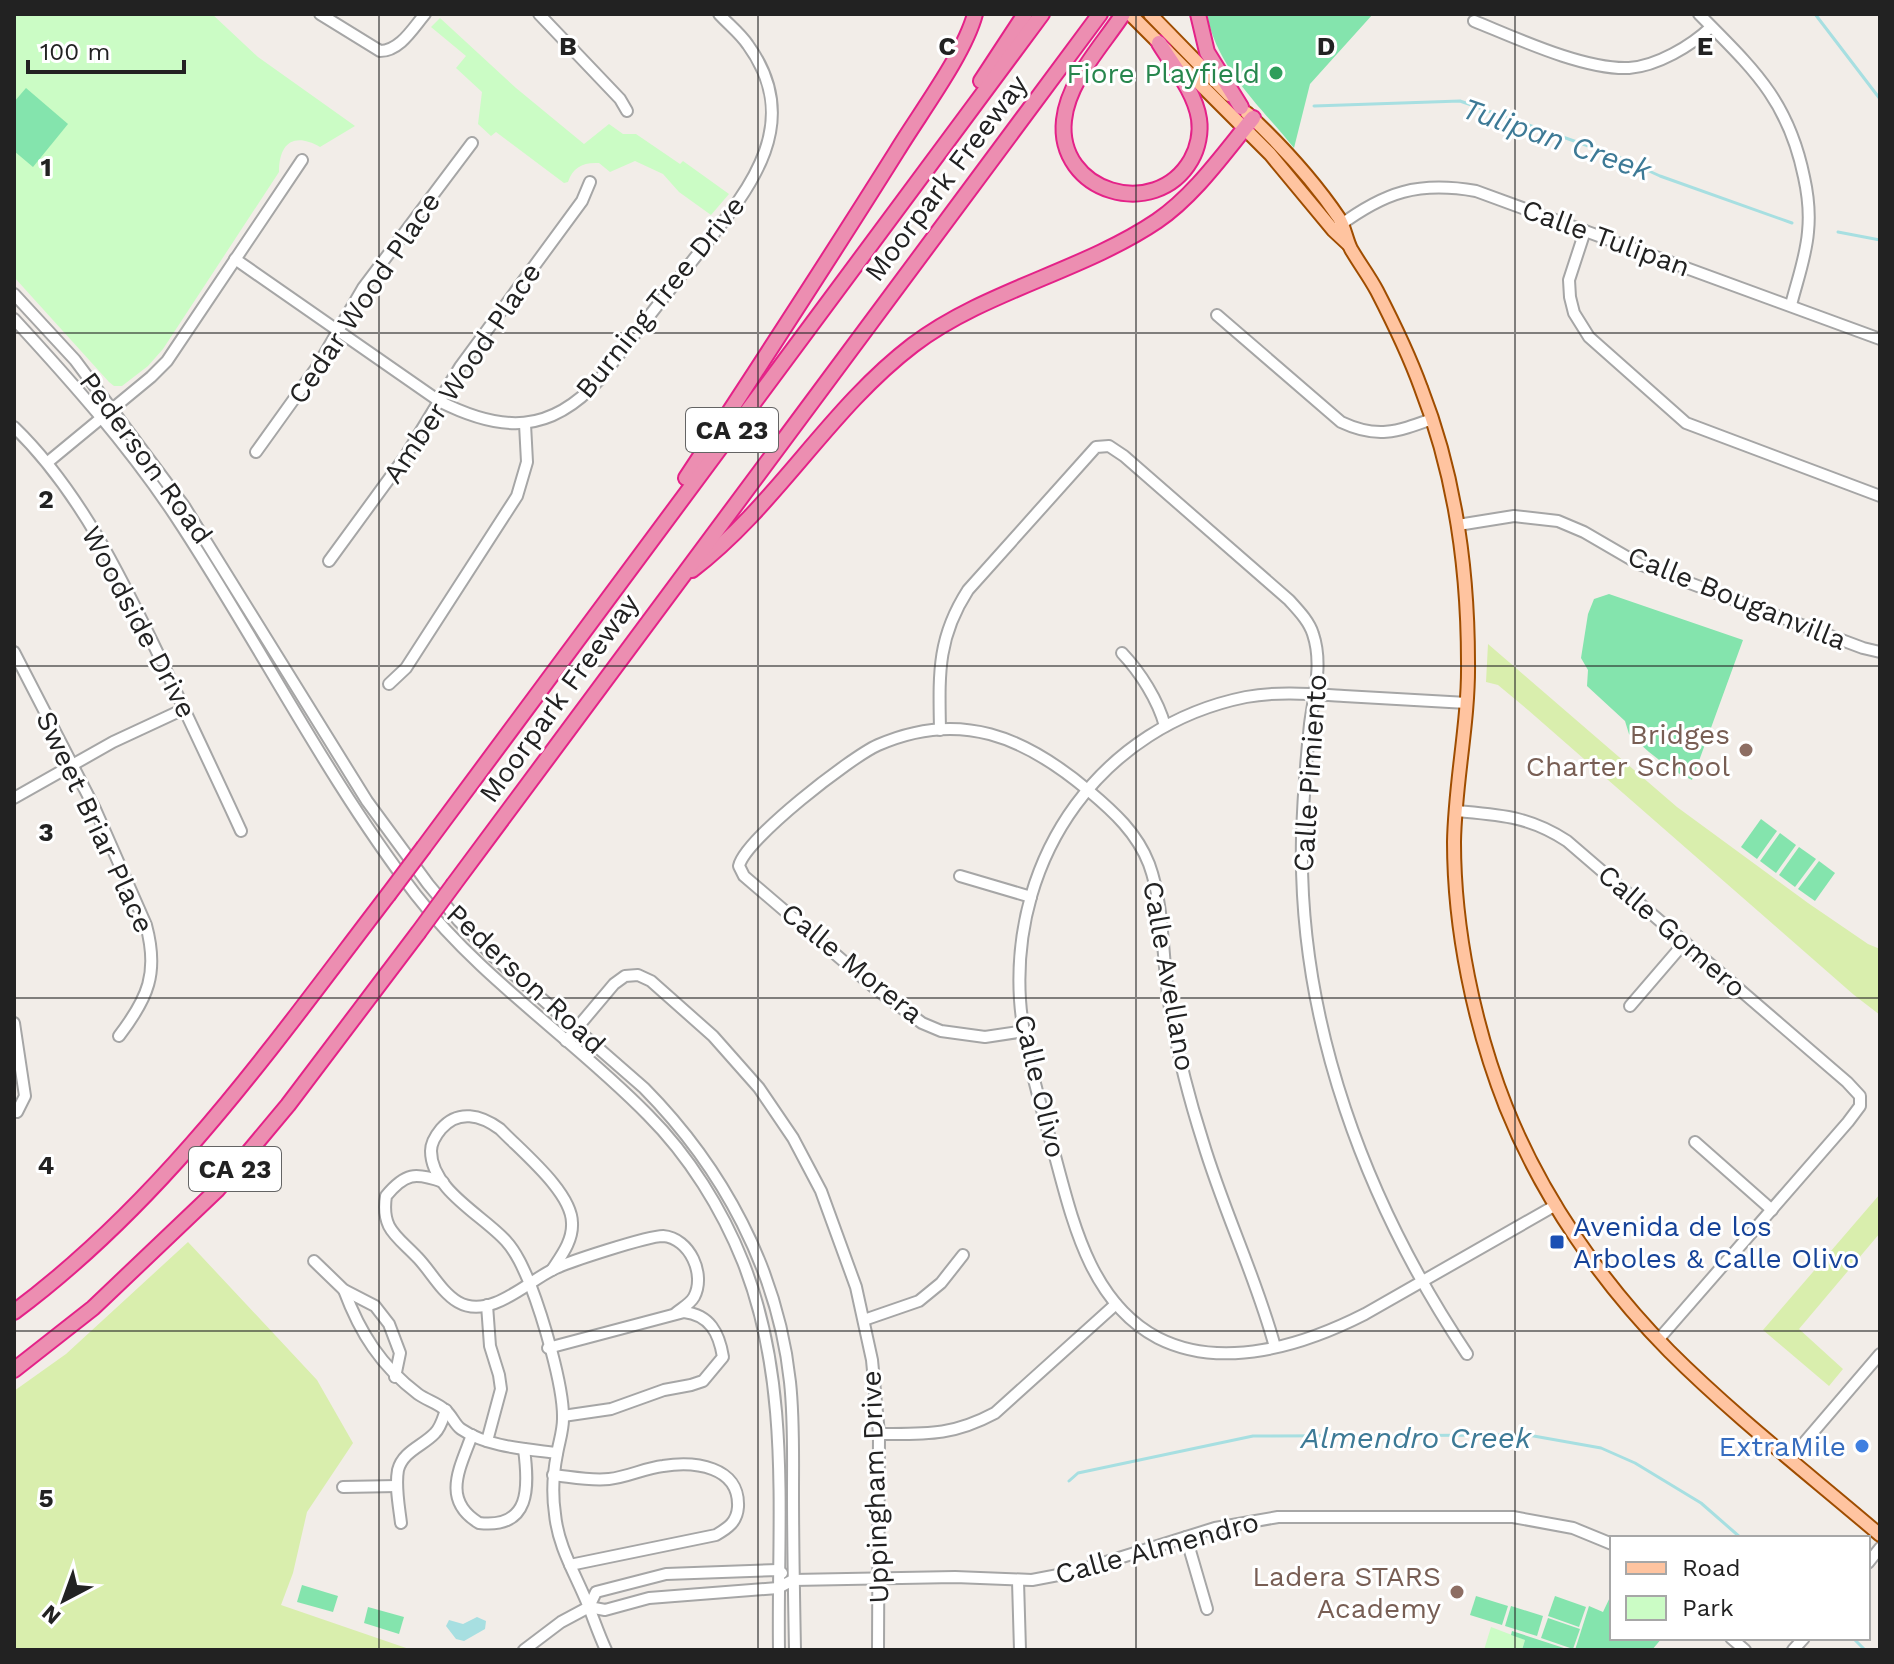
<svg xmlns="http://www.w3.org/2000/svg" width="1894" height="1664" font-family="'Work Sans',sans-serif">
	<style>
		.grass { fill: #d9eead }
		.park { fill: #cbfcc5 }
		.pitch { fill: #84e4ad }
		.water { fill: #a7dfe1 }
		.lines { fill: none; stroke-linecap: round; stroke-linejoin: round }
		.stream { stroke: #a7dfe1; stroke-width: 3 }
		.minor-casing { stroke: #a6a6a6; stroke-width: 14 }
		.major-casing { stroke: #9f4d00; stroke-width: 16 }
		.highway-casing { stroke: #e42288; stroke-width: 18 }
		.minor { stroke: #fff; stroke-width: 10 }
		.major { stroke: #ffc4a0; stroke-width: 12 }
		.highway { stroke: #ec8eb1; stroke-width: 14 }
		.highway-bridge-casing { stroke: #e42288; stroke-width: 18; stroke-linecap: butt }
		.highway-bridge { stroke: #ec8eb1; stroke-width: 14 }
		.grid { fill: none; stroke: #222; stroke-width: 2; stroke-opacity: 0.55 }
		.leisure-dot { fill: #2e9e5b; stroke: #fff; stroke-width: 3 }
		.education-dot { fill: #8d6e63; stroke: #fff; stroke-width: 3 }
		.transit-dot { fill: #1a4fb4; stroke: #fff; stroke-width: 3 }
		.shop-dot { fill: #3f7fe0; stroke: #fff; stroke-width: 3 }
		.labels { text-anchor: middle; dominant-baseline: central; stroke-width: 6; stroke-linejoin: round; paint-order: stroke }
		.shield { fill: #fff; stroke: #646464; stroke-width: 2 }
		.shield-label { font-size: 26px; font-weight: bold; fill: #222 }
		.leisure-label { font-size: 28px; fill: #27864d; stroke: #fff; text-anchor: end }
		.street-label { font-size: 28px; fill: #222; stroke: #fff }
		.education-label { font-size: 28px; fill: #785e54; stroke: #fff; text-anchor: end }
		.transit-label { font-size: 28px; fill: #164399; stroke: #fff; text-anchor: start }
		.shop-label { font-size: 28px; fill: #366cbe; stroke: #fff; text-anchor: end }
		.water-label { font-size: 30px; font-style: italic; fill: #3d7a96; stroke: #fff }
		.grid-label { font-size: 26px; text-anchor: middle; font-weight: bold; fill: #222; stroke: #fff; stroke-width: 6; stroke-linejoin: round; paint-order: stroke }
	</style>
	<rect width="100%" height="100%" fill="#f2ede8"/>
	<g class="grass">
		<path d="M1488,644L1677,807L1808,903L1868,944L1880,949V1015L1854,995L1528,710L1498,685L1486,682Z"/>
		<path d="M1880,1194V1233L1799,1329L1843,1369L1829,1386L1763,1330Z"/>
		<path d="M188,1242L317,1380L353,1443L307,1512L293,1573L281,1605L412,1650H14V1391L66,1354Z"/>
	</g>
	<g class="park">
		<path d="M14,14H212L258,57L355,126L320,147C294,132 279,143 279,172L163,349L148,366L122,386H114L109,382L14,277Z"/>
		<path d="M440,18L516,88L584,144L609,124L623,134H636L680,164L683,161L729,194L711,215L679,192L663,174L635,161L610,172L599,163C583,162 573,167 568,182L564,183L496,132L491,136L478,124L482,92L456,68L466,56L431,27Z"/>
		<path d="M1491,1627L1525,1640L1522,1650H1484Z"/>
	</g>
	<g class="pitch">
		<path d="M1207,14H1373L1310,84L1294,148C1261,107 1216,67 1207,14Z"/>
		<path d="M26,88L68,124L33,167L14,151V102Z"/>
		<path d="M1609,594L1743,640L1692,780L1672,770L1649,752L1629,734L1625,721L1587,686L1588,670L1581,658L1588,614L1594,599Z"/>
		<path d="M1761,819L1777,831L1757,859L1741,847Z"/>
		<path d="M1780,833L1796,845L1776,873L1760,861Z"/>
		<path d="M1799,847L1816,859L1795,887L1779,875Z"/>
		<path d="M1819,861L1835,873L1815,901L1798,889Z"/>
		<path d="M302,1585L338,1596L333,1612L297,1602Z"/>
		<path d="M1612,1593V1638H1662L1652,1650H1575L1589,1606L1603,1612Z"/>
		<path d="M1476,1596L1508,1606L1502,1625L1470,1615Z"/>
		<path d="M1555,1596L1586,1607L1579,1627L1548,1616Z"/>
		<path d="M1511,1606L1543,1616L1537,1636L1505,1626Z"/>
		<path d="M368,1607L404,1617L399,1634L364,1623Z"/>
		<path d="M1548,1618L1580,1629L1573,1649L1541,1638Z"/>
		<path d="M1512,1631L1570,1650H1522L1525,1640L1511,1635Z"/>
	</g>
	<path class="water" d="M477,1617L486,1621L485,1629L464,1641L456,1639L446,1626L449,1620L463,1624Z"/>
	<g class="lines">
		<g class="stream">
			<path d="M1815,14L1880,99"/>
			<path d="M1314,106L1460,101L1614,155L1660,176L1792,223"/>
			<path d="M1838,232L1880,240"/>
			<path d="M1069,1481L1078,1473L1253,1436L1528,1435L1601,1448L1635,1463L1701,1503L1741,1538"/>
			<path d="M1853,1638L1865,1650"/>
		</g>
		<defs>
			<g id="minor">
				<path d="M320,14L380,51C400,51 413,28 425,14"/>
				<path d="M539,14L620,99L627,111"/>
				<path d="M1699,14C1752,68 1788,99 1804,177C1808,195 1810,213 1808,232C1806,257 1797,281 1791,305"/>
				<path d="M1474,21C1516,38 1584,70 1629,68C1657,66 1691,46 1711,27"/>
				<path d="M1339,226C1385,192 1418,181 1476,191L1880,339"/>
				<path d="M1585,231L1569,280L1570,297L1574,313L1589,337L1686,423L1880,496"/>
				<path d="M235,259L439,401C502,433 550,434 599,380C632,338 664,297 697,255C747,192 806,125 748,45C740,33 728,24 719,14"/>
				<path d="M14,294L75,360L184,506L367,801L428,884L458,920L494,957L644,1088C723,1168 778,1270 790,1382C794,1419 793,1455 793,1492C793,1545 794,1597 795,1650"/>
				<path d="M1217,315L1341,422C1377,439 1396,432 1432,419"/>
				<path d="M14,319C72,382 128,445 176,517C258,641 325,776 416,895C482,980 574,1039 648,1115C689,1156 722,1209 743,1262C792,1385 777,1521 779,1650"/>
				<path d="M14,427C81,492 123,581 163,664C189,720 215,774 241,831"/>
				<path d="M256,452L317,367L363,288L472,143"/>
				<path d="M48,462L151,377L167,361L302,160"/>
				<path d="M1458,525L1514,516L1558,521L1584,532L1639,564L1863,648L1880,652"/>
				<path d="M329,561L405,457L460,367L582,201L590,182"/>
				<path d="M14,652L95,809L146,925C159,973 148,998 119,1036"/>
				<path d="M1122,653C1140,672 1158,700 1165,726"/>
				<path d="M389,684L406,668L517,496L527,462L525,424"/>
				<path d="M1467,703C1426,701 1385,698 1344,696C1312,694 1277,691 1246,697C1102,726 1011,855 1020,1000C1023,1046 1042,1111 1055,1156C1073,1223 1091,1303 1158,1338C1223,1371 1304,1345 1365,1314L1556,1205"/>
				<path d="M940,730C939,674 937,638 968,590L1096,447L1109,446L1124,456L1289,600C1298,610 1309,621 1313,634C1323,664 1314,694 1310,724C1306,762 1303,800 1302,838C1298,1023 1366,1203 1467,1354"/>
				<path d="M14,798L113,742L184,709"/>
				<path d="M1456,811C1500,815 1529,816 1567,841L1847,1082L1860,1096V1106L1848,1122L1658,1340"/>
				<path d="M960,876L1031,897"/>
				<path d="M1630,1006L1685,942"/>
				<path d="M14,1023L25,1096L17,1112"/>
				<path d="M1025,1031L985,1037L941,1031L922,1023L876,989L744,876L739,866C745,839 851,757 878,745C960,709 1025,737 1089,791C1114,812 1137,833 1149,864C1164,905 1162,953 1168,995C1175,1044 1188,1095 1203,1142C1224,1212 1256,1277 1275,1347"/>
				<path d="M566,1041L614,984L625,976L638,975L651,981L713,1036L759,1088L793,1138L821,1191L856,1287L872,1360L879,1434L878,1650"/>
				<path d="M1695,1142L1772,1210"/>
				<path d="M443,1182C415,1172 405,1173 386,1196C381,1229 396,1235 417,1257C430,1270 441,1292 458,1302C489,1320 526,1283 552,1270C567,1262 648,1236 663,1236C690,1238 706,1275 694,1297C690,1304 682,1308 676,1313"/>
				<path d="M314,1261L344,1290L375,1306L389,1324L400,1353L395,1377"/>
				<path d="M552,1270C561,1256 573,1241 572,1223C572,1192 521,1151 500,1129C481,1115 458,1109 441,1129C436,1135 431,1142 431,1151C431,1190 484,1216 506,1241C517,1253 524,1270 530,1284C542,1315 564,1386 563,1419C563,1431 559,1442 557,1454C553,1474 552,1494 555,1514C558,1547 576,1575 588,1605C594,1620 599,1635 606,1650"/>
				<path d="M344,1290C360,1333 381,1366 418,1394C426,1400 438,1403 445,1410C452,1415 454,1424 461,1429C487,1447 526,1449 557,1453"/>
				<path d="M487,1305L490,1346L499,1375L501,1389L487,1441"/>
				<path d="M864,1320L919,1301L941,1283L963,1255"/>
				<path d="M548,1348L684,1312C710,1315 719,1333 723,1357L703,1381L691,1385L664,1390L611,1409L563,1416"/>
				<path d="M879,1434C926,1434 952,1436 995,1413L1116,1304"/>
				<path d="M472,1435C460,1468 441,1500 479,1523C531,1529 529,1487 524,1449"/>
				<path d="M1791,1458L1880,1354"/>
				<path d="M553,1475C572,1477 590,1481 609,1479C628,1477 645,1468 663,1466C694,1461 740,1466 738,1507C737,1522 728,1528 716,1535L570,1565"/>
				<path d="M343,1487L397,1486"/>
				<path d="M401,1523C399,1506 395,1487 398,1470C403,1451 423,1446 435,1433C441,1427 443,1418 446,1410"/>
				<path d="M1186,1537L1207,1609"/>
				<path d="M1868,1563L1880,1548"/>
				<path d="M1018,1581L1020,1650"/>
				<path d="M589,1607L605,1610L649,1598L778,1588L793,1580L955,1577L1032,1580L1074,1572L1215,1528L1278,1517H1513L1573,1528L1612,1544"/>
				<path d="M1731,1638L1745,1650"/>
				<path d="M524,1650L561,1622L589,1607L596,1592L666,1574L778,1570L782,1573"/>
				<path d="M1793,1650L1804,1638"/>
			</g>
			<g id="major">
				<path d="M1130,14L1270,154L1333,230L1348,244"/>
				<path d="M1150,14L1229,95"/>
				<path d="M1247,113C1280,144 1314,181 1339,218C1345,228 1346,239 1351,249C1359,263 1369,276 1377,291C1393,322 1409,355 1421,388C1455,475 1468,569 1468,662C1469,722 1455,781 1454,842C1454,929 1474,1026 1506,1107C1542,1197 1601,1282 1669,1351C1735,1417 1810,1475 1880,1535"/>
			</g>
			<g id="highway">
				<path d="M1123,14C1102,46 1068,81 1064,120C1056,192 1155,222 1191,160C1198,148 1201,132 1199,119C1195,92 1173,66 1159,43"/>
				<path d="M1198,14L1207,52L1241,107"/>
				<path d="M981,81L1025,14"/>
				<path d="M686,478C757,370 828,261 897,151C920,113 964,55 975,14"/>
				<path d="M692,570C776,506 829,409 913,345C984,291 1083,271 1157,221C1195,195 1224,153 1253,118"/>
				<path d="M424,847L1042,14"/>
				<path d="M454,884L1100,14"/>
				<path d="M14,1312C167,1198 273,1045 388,895"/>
				<path d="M14,1370L93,1308L217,1190L288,1105L418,933"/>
			</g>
		</defs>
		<use href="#minor" class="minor-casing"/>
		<use href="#major" class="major-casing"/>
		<use href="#highway" class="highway-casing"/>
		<use href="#minor" class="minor"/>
		<use href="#major" class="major"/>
		<use href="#highway" class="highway"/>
		<defs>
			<g id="highway-bridge">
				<path d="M388,895L424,847"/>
				<path d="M418,933L454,884"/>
			</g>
		</defs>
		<use href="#highway-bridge" class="highway-bridge-casing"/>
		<use href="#highway-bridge" class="highway-bridge"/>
	</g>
	<path class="grid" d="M379,14V1650M758,14V1650M1136,14V1650M1515,14V1650M14,333H1880M14,666H1880M14,998H1880M14,1331H1880"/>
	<circle class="leisure-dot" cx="1276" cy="73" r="8"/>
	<g class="education-dot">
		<circle cx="1746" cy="750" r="8"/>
		<circle cx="1457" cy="1592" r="8"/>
	</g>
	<rect class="transit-dot" x="1549" y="1234" width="16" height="16" rx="4"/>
	<circle class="shop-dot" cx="1862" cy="1446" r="8"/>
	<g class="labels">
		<g class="shield">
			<rect x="686" y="408" width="92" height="44" rx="6"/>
			<rect x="189" y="1147" width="92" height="44" rx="6"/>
		</g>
		<g class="shield-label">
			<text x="732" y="430">CA 23</text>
			<text x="235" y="1169">CA 23</text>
		</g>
		<g class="leisure-label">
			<text x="1260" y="73">Fiore Playfield</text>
		</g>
		<g class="street-label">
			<text transform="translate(946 178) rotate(-53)">Moorpark Freeway</text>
			<text transform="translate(1606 238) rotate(20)">Calle Tulipan</text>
			<text transform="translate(660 297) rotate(-51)">Burning Tree Drive</text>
			<text transform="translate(364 298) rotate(-56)">Cedar Wood Place</text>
			<text transform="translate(462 373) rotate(-56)">Amber Wood Place</text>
			<text transform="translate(146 458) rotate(54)">Pederson Road</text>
			<text transform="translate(1737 598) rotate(22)">Calle Bouganvilla</text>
			<text transform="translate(139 622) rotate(62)">Woodside Drive</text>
			<text transform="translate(559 698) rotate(-54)">Moorpark Freeway</text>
			<text transform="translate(1310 773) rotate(-86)">Calle Pimiento</text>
			<text transform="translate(95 822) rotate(65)">Sweet Briar Place</text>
			<text transform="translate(1672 931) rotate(41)">Calle Gomero</text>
			<text transform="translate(852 963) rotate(39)">Calle Morera</text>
			<text transform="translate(1169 976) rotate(80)">Calle Avellano</text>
			<text transform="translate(526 979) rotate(43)">Pederson Road</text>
			<text transform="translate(1040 1086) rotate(77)">Calle Olivo</text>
			<text transform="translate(875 1487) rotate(-92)">Uppingham Drive</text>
			<text transform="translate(1157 1548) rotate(-15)">Calle Almendro</text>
		</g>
		<g class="education-label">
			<text x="1730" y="734">Bridges<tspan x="1730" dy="32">Charter School</tspan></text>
			<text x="1441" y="1576">Ladera STARS<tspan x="1441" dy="32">Academy</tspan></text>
		</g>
		<g class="transit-label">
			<text x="1573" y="1226">Avenida de los<tspan x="1573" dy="32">Arboles &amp; Calle Olivo</tspan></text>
		</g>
		<g class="shop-label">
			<text x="1846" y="1446">ExtraMile</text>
		</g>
		<g class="water-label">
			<text transform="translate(1557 139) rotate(19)">Tulipan Creek</text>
			<text x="1416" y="1437">Almendro Creek</text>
		</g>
	</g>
	<g class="grid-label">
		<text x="568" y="55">B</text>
		<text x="947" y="55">C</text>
		<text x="1326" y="55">D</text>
		<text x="1705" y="55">E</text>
		<text x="46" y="176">1</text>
		<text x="46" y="508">2</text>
		<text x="46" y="841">3</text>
		<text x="46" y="1174">4</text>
		<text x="46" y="1507">5</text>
	</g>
	<rect width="1894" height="1664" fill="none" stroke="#222222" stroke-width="32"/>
	<rect x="1610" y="1536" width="260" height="104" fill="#ffffff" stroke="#a7a7a7" stroke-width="2"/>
	<rect x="1626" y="1562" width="40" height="12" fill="#ffc4a0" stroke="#a7a7a7" stroke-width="2"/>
	<text x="1682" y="1576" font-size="24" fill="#222222">Road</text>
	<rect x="1626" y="1596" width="40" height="24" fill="#cbfcc5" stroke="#a7a7a7" stroke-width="2"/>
	<text x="1682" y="1616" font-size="24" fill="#222222">Park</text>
	<g transform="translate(64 1600) rotate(221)" stroke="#ffffff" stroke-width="6" paint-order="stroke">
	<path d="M0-6L14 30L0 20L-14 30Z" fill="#222222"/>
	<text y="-12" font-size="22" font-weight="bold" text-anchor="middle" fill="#222222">N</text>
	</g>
	<path d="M28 60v12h156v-12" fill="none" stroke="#222222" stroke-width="4"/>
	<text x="40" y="60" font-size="24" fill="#222222" stroke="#ffffff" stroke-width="6" paint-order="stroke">100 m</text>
</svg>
